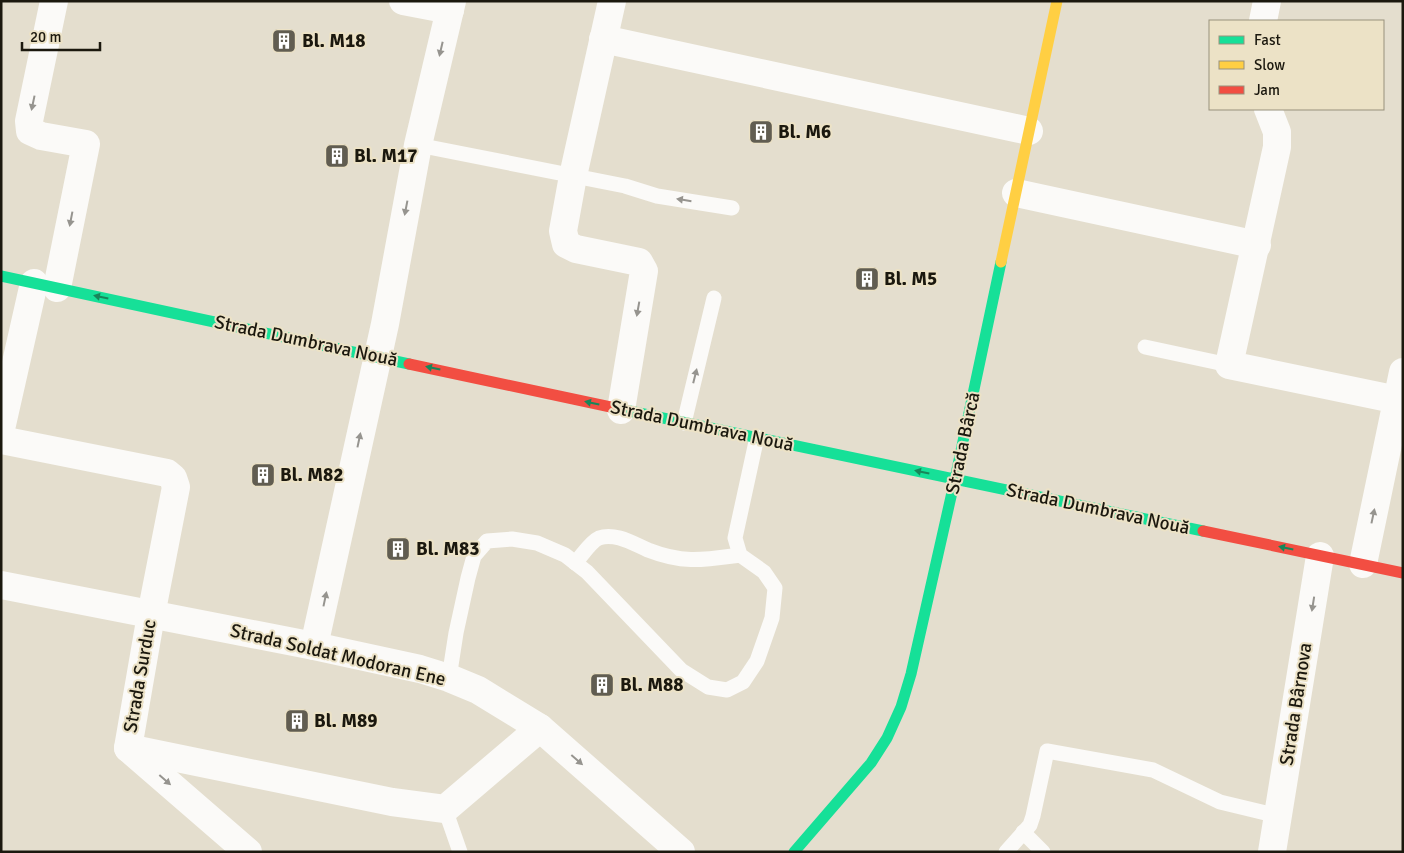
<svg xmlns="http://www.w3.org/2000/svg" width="1404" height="853" font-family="Signika,sans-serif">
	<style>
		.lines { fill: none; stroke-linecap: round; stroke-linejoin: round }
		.lane { stroke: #fbfaf8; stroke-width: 15 }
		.street { stroke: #fbfaf8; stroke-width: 28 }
		.fast { stroke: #16e098; stroke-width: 11 }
		.slow { stroke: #ffcf43; stroke-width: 11 }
		.jam { stroke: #f24e42; stroke-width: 11 }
		.oneway { fill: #96948f }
		.oneway2 { fill: #18865a }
		.labels { text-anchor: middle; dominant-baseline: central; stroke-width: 4; stroke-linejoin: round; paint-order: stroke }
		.poi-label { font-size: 19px; font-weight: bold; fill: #1b180e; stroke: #ece2c6; text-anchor: start }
		.street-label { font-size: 19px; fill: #1b180e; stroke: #ece2c6 }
	</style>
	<rect width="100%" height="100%" fill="#e4dece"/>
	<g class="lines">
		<g class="lane">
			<path d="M418,145L625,186L657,196L732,208"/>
			<path d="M1145,347L1229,365"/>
			<path d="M684,423L714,298"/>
			<path d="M575,563C582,556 590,542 599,538C615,532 634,544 648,550C684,564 703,560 740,555"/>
			<path d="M449,678L456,633L468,578L474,556L487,541L512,539L537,543L565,555L587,572L681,670L708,687L727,690L743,682L757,661L772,618L775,588L764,572L740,555L735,538L757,437"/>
			<path d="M445,809L460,852"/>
			<path d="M1023,832L1043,852"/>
			<path d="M1006,852L1030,825L1033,816L1047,751L1153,770L1220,802L1278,816"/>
		</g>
		<g class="street">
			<path d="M54,1L29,121L30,131L41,136L86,144L57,288"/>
			<path d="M403,1L450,10"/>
			<path d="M612,1L573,176L563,231L566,244L576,249L639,262L644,271L621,410"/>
			<path d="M1263,21L1267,1"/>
			<path d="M603,39L1029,131"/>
			<path d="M1268,109L1277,132V147L1229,365L1403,401"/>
			<path d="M1016,193L1257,245"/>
			<path d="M1,429L34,283"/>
			<path d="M1,440L167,473L173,478L176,487L151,615L128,748"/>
			<path d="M1363,564L1403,372"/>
			<path d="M1,585L314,646L420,669L449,678L478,690L540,728L681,852"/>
			<path d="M314,646L385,324L418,145L452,1"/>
			<path d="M128,748L392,802L445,809L540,728"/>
			<path d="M129,749L248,852"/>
			<path d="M1272,852L1320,556"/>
		</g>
		<g class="fast">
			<path d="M1,276L409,364"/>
			<path d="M620,409L1203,531"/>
			<path d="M794,852L871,763L887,738L901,707L911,674L955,479L1001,262"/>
		</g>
		<path class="slow" d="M1001,262L1057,1"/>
		<g class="jam">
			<path d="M409,364L620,409"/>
			<path d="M1203,531L1403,573"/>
		</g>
	</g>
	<defs><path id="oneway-solid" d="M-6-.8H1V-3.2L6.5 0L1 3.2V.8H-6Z" transform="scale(1.25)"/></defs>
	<g class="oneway">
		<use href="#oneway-solid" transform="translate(441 49) rotate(103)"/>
		<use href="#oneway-solid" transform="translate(33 103) rotate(102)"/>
		<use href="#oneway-solid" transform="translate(684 200) rotate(-171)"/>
		<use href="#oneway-solid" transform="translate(406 208) rotate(101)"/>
		<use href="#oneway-solid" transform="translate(71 219) rotate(101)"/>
		<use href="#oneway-solid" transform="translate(638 309) rotate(100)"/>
		<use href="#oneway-solid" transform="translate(695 376) rotate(-76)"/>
		<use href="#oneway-solid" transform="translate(359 440) rotate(-78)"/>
		<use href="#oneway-solid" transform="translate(1373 516) rotate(-78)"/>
		<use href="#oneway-solid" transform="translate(325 599) rotate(-78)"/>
		<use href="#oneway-solid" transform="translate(1313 604) rotate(99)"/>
		<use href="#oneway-solid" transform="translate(577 760) rotate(41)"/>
		<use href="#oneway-solid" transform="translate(165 780) rotate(41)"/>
	</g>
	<g class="oneway2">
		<use href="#oneway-solid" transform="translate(101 297) rotate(-168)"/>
		<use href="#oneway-solid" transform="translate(433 368) rotate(-168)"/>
		<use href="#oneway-solid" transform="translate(592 403) rotate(-168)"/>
		<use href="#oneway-solid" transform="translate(922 472) rotate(-168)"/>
		<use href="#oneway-solid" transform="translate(1286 548) rotate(-168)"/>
	</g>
	<defs>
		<symbol id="building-square" viewBox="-11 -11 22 22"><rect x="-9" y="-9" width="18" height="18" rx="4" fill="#615d51" stroke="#ece2c6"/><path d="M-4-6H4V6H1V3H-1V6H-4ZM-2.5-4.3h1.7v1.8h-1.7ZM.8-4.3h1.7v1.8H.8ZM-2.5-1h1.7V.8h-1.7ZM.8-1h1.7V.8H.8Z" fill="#fff"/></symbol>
	</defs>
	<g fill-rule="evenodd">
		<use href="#building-square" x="270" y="27" width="28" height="28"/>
		<use href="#building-square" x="747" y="118" width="28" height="28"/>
		<use href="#building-square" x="323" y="142" width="28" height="28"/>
		<use href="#building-square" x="853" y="265" width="28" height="28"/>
		<use href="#building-square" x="249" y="461" width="28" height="28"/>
		<use href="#building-square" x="384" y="535" width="28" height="28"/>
		<use href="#building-square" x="588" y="671" width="28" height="28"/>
		<use href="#building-square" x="283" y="707" width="28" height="28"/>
	</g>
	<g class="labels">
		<g class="poi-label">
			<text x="302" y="41">Bl. M18</text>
			<text x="778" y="132">Bl. M6</text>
			<text x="354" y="156">Bl. M17</text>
			<text x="884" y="279">Bl. M5</text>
			<text x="280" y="475">Bl. M82</text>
			<text x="416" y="549">Bl. M83</text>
			<text x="620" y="685">Bl. M88</text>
			<text x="314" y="721">Bl. M89</text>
		</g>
		<g class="street-label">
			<text transform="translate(306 341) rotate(12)">Strada Dumbrava Nouă</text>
			<text transform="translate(702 426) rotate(12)">Strada Dumbrava Nouă</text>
			<text transform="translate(963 443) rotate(-78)">Strada Bârcă</text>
			<text transform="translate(1098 509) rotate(12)">Strada Dumbrava Nouă</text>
			<text transform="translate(338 655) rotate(13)">Strada Soldat Modoran Ene</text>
			<text transform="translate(140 676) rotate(-80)">Strada Surduc</text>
			<text transform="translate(1296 704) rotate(-81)">Strada Bârnova</text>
		</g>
	</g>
	<rect width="1404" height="853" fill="none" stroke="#1b180e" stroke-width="5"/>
	<rect x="1209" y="20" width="175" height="90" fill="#ece2c6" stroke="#98917c"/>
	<rect x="1219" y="36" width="25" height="8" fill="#16e098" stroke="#98917c"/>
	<text x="1254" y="45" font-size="15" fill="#1b180e">Fast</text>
	<rect x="1219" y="61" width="25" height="8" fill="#ffcf43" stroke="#98917c"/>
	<text x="1254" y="70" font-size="15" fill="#1b180e">Slow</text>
	<rect x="1219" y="86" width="25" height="8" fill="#f24e42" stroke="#98917c"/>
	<text x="1254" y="95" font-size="15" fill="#1b180e">Jam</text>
	<path d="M22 42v8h78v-8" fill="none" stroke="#1b180e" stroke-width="2.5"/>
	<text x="30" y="42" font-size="15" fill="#1b180e" stroke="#ece2c6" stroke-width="4" paint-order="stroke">20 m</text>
</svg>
